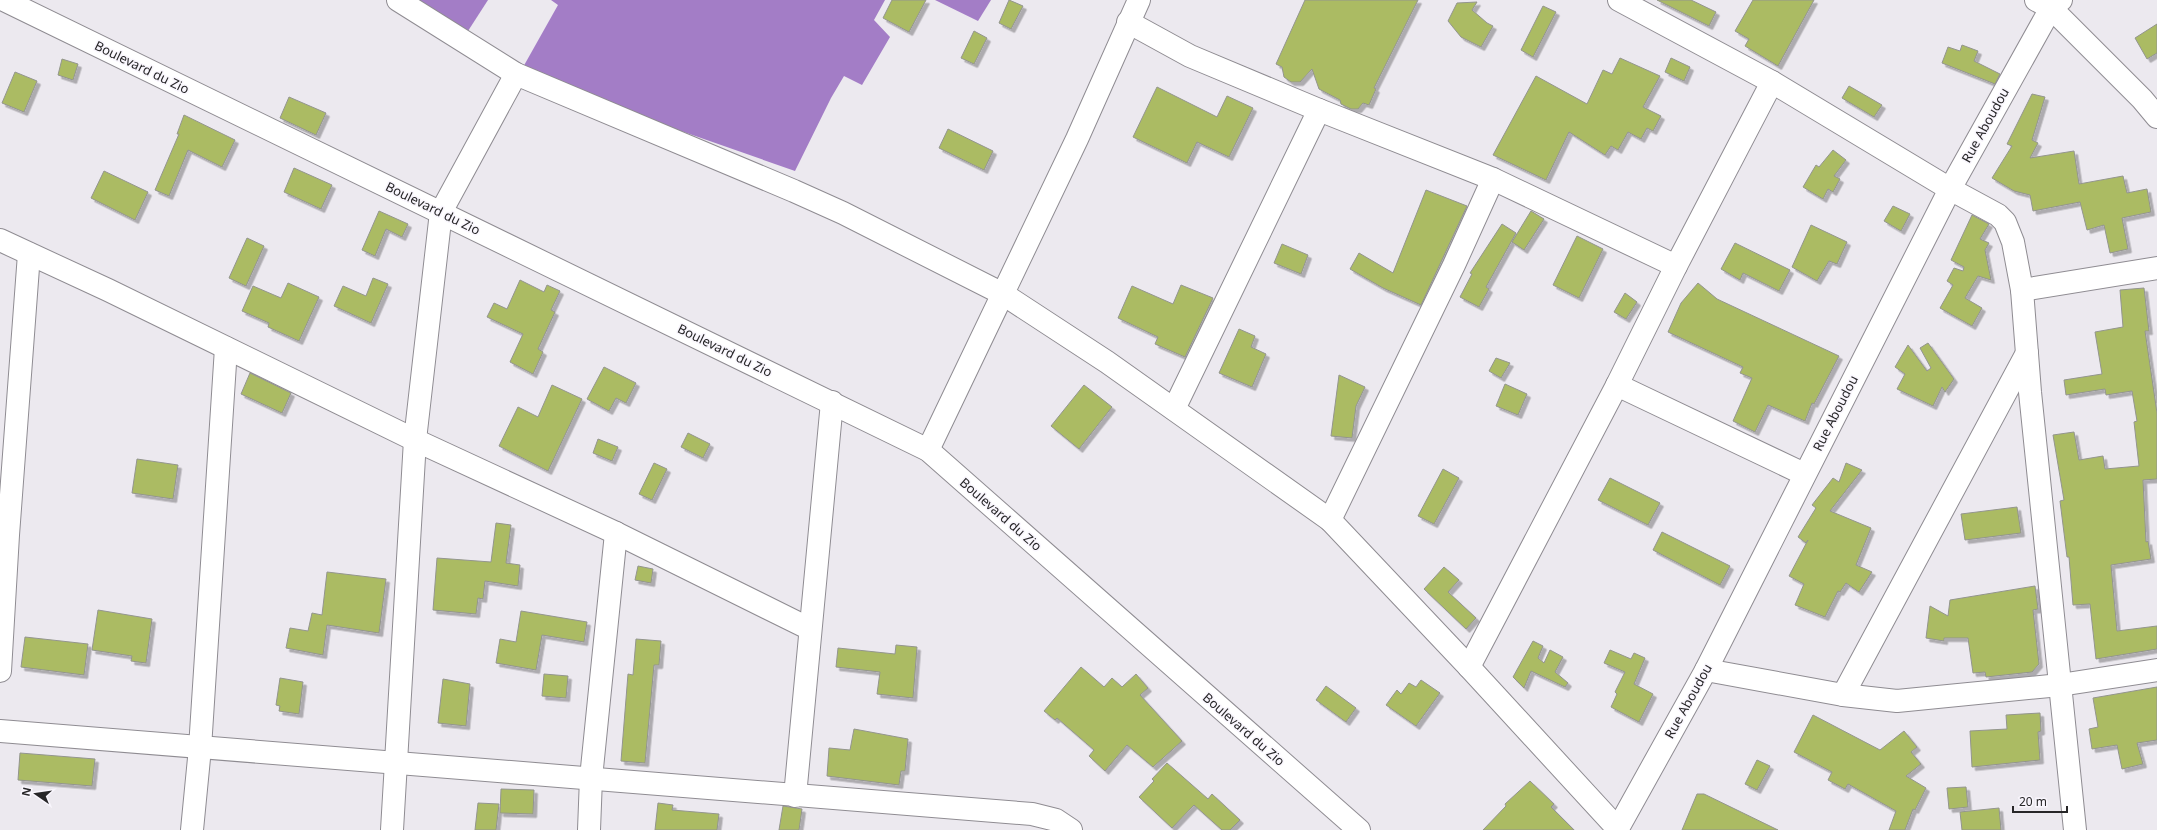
<svg xmlns="http://www.w3.org/2000/svg" width="2157" height="830" font-family="'Noto Sans',sans-serif">
	<style>
		.water { fill: #a37dc6 }
		.building { fill: #abbb63; stroke: #93958e; filter: url(#shadow) }
		.lines { fill: none; stroke-linecap: round; stroke-linejoin: round }
		.minor-casing { stroke: #8f8c92; stroke-width: 24 }
		.minor { stroke: #fff; stroke-width: 22 }
		.labels { text-anchor: middle; dominant-baseline: central; stroke-width: 3; stroke-linejoin: round; paint-order: stroke }
		.street-label { font-size: 13px; fill: #272628; stroke: #f9f6fd }
	</style>
	<defs>
		<filter id="shadow"><feDropShadow dx="3.5" dy="3.5" stdDeviation="0" flood-color="#0004"/></filter>
	</defs>
	<rect width="100%" height="100%" fill="#ece9ef"/>
	<g class="water">
		<path d="M416,0H488L468,31Z"/>
		<path d="M551,0H885L874,20L890,37L862,85L844,76L831,98L795,171L681,131L522,69L558,5Z"/>
		<path d="M935,0H991L978,21Z"/>
	</g>
	<g class="building">
		<path d="M892,0H926L909,32L883,18Z"/>
		<path d="M1009,0L1023,6L1011,29L999,23Z"/>
		<path d="M1305,0H1418L1374,88L1376,89L1369,105L1363,103L1358,109H1351L1341,104L1340,100L1319,89L1312,69L1300,82H1291L1284,77L1282,67L1276,64Z"/>
		<path d="M1657,0H1691L1716,12L1709,26Z"/>
		<path d="M1753,0H1814L1778,66L1745,46L1749,39L1735,31Z"/>
		<path d="M1477,2L1472,10L1487,23L1493,26L1481,47L1461,37L1448,21L1457,3Z"/>
		<path d="M1543,6L1556,12L1533,57L1521,50Z"/>
		<path d="M2157,24V53L2147,59L2135,38Z"/>
		<path d="M974,31L987,38L974,64L961,58Z"/>
		<path d="M1962,45L1978,51L1974,61L2000,74L1995,84L1942,63L1948,47L1960,51Z"/>
		<path d="M1620,58L1660,76L1643,107L1661,116L1653,131L1647,128L1641,139L1628,132L1618,150L1611,146L1605,155L1569,132L1546,180L1493,155L1536,76L1587,104L1603,70L1612,74Z"/>
		<path d="M1671,58L1690,67L1684,81L1665,72Z"/>
		<path d="M62,59L78,64L73,80L58,75Z"/>
		<path d="M15,72L37,81L24,112L2,103Z"/>
		<path d="M1849,86L1882,105L1874,117L1842,98Z"/>
		<path d="M1157,87L1217,117L1227,96L1253,108L1229,157L1197,142L1187,163L1133,137Z"/>
		<path d="M2032,94L2045,97L2032,140L2038,143L2030,158L2074,151L2079,184L2123,176L2127,193L2147,189L2151,212L2122,218L2128,249L2110,253L2104,225L2087,230L2080,202L2033,211L2030,195L2014,191L1992,178L2012,146L2007,144Z"/>
		<path d="M289,97L326,113L316,135L280,118Z"/>
		<path d="M184,115L235,140L222,167L188,150L169,196L155,190L179,134H177Z"/>
		<path d="M948,129L993,151L984,170L939,148Z"/>
		<path d="M1833,150L1846,160L1834,176L1840,179L1833,192L1828,189L1823,199L1803,187L1816,165L1819,167Z"/>
		<path d="M294,168L332,185L321,209L284,192Z"/>
		<path d="M104,171L148,192L135,220L91,198Z"/>
		<path d="M1426,190L1467,206L1421,305L1383,288L1350,269L1359,253L1393,273Z"/>
		<path d="M1893,206L1910,214L1901,231L1884,221Z"/>
		<path d="M379,211L408,224L402,237L386,229L375,256L362,250Z"/>
		<path d="M1531,211L1544,219L1524,250L1512,242Z"/>
		<path d="M1972,215L1989,224L1980,239L1989,243L1985,250L1991,280L1978,276L1965,298L1982,308L1972,326L1940,308L1953,285L1947,281L1954,268L1963,271L1964,267L1951,260Z"/>
		<path d="M1502,224L1516,233L1486,287L1489,289L1479,307L1460,297L1472,274L1470,273Z"/>
		<path d="M1811,225L1847,242L1837,264L1829,261L1817,281L1792,267Z"/>
		<path d="M1577,236L1603,249L1579,298L1553,285Z"/>
		<path d="M247,238L264,246L246,286L229,278Z"/>
		<path d="M1735,243L1790,270L1779,291L1743,273L1740,280L1721,269Z"/>
		<path d="M1282,244L1308,255L1301,274L1274,263Z"/>
		<path d="M373,278L388,284L371,323L334,306L343,286L366,296Z"/>
		<path d="M520,280L544,292L547,285L560,291L551,310L555,312L538,349L543,352L533,374L510,362L523,334L487,317L494,303L507,309Z"/>
		<path d="M288,283L319,297L299,341L268,327L269,323L242,311L253,286L281,298Z"/>
		<path d="M1698,283L1717,299L1839,356L1814,404L1812,403L1805,421L1768,405L1755,432L1733,421L1752,378L1740,373L1743,367L1668,332L1681,303Z"/>
		<path d="M1181,285L1213,298L1185,357L1155,344L1158,337L1118,318L1132,286L1173,304Z"/>
		<path d="M2144,288L2149,331H2145L2157,413V479L2143,480L2146,542L2148,541L2151,559L2111,565L2117,631L2157,626V649L2096,659L2090,604L2073,605L2069,557H2067L2060,501L2064,500L2053,435L2074,432L2079,460L2103,456L2105,469L2139,466L2134,422L2137,421L2132,391L2106,395L2105,389L2066,395L2064,380L2102,374L2095,332L2123,327L2120,290Z"/>
		<path d="M1625,293L1637,302L1626,319L1614,312Z"/>
		<path d="M1239,329L1255,336L1251,347L1266,354L1252,387L1219,373Z"/>
		<path d="M1928,343L1954,379L1945,392L1942,387L1933,406L1897,389L1905,374L1895,367L1908,345L1927,371L1931,368L1920,348Z"/>
		<path d="M1496,358L1510,363L1501,378L1489,371Z"/>
		<path d="M604,367L636,383L626,403L616,398L609,411L587,399Z"/>
		<path d="M250,373L291,393L282,413L241,394Z"/>
		<path d="M1339,375L1365,387L1356,406L1352,438L1331,436Z"/>
		<path d="M1505,384L1527,394L1518,415L1496,406Z"/>
		<path d="M552,385L582,399L548,471L499,446L518,407L538,417Z"/>
		<path d="M1084,385L1112,407L1079,449L1051,426Z"/>
		<path d="M688,433L710,444L703,458L681,447Z"/>
		<path d="M598,439L618,447L612,461L593,453Z"/>
		<path d="M137,459L178,465L173,499L132,493Z"/>
		<path d="M654,463L667,469L652,500L639,494Z"/>
		<path d="M1846,463L1862,470L1830,511L1871,528L1856,565L1872,572L1859,592L1846,583L1840,592L1838,591L1825,617L1795,605L1804,584L1789,576L1808,540L1806,543L1798,537L1816,508L1812,505L1833,478L1839,482Z"/>
		<path d="M1443,469L1459,478L1434,524L1418,516Z"/>
		<path d="M1610,478L1660,503L1648,525L1598,500Z"/>
		<path d="M2017,507L2021,533L1965,540L1961,514Z"/>
		<path d="M496,523L511,525L506,563L520,565L518,586L485,581L483,599L478,598L476,614L433,610L437,558L491,562Z"/>
		<path d="M1662,532L1730,566L1720,585L1653,550Z"/>
		<path d="M638,566L653,569L651,583L635,580Z"/>
		<path d="M1444,567L1459,580L1448,592L1476,618L1466,629L1424,589Z"/>
		<path d="M327,572L386,579L379,633L327,625L323,655L286,648L290,628L308,631L312,613L322,615Z"/>
		<path d="M2035,586L2038,609L2033,610L2039,664L2032,672L1986,677L1985,672L1973,673L1968,638H1944V641L1926,638L1930,606L1948,616L1950,600Z"/>
		<path d="M98,610L152,619L146,663L131,661L132,656L92,650Z"/>
		<path d="M521,611L587,622L584,642L542,635L536,670L496,663L500,639L516,642Z"/>
		<path d="M25,637L88,644L84,675L21,667Z"/>
		<path d="M636,639L661,641L659,665H654L645,763L621,761L628,674L633,675Z"/>
		<path d="M1533,641L1543,646L1538,658L1544,663L1550,650L1563,657L1555,672L1568,683L1565,687L1531,671L1524,688L1513,677Z"/>
		<path d="M896,645L917,647L913,698L877,694L880,672L836,667L838,648L895,654Z"/>
		<path d="M1610,650L1631,659L1634,653L1645,658L1634,684L1653,694L1639,722L1611,707L1617,694L1615,692L1625,672L1604,663Z"/>
		<path d="M1081,667L1104,687L1112,678L1122,687L1136,674L1148,688L1140,695L1182,741L1153,767L1127,745L1105,771L1089,756L1094,750L1057,718L1055,720L1044,711Z"/>
		<path d="M544,674L568,676L566,698L542,696Z"/>
		<path d="M280,678L303,682L299,714L279,711L280,706L276,705Z"/>
		<path d="M443,679L470,684L466,726L438,723Z"/>
		<path d="M1421,680L1440,693L1416,726L1386,705L1397,690L1401,694L1409,683L1416,687Z"/>
		<path d="M1326,686L1356,708L1346,722L1316,700Z"/>
		<path d="M2157,687V740L2137,743L2143,764L2122,769L2117,745L2092,749L2089,729L2098,727L2093,698Z"/>
		<path d="M2040,713L2041,731L2038,732L2040,760L1972,767L1970,731L2007,729L2006,715Z"/>
		<path d="M1813,715L1880,750L1904,731L1917,747L1911,752L1921,764L1906,776L1926,788L1915,810L1913,809L1905,830H1889L1896,811L1848,784L1845,789L1828,780L1832,772L1794,752Z"/>
		<path d="M854,729L908,739L905,771H901L899,785L827,776L829,748L850,750Z"/>
		<path d="M20,753L95,759L92,786L18,780Z"/>
		<path d="M1757,760L1770,766L1757,790L1745,784Z"/>
		<path d="M1167,763L1208,799L1212,794L1240,820L1230,830H1222L1194,805L1172,828L1139,797L1154,781L1152,779Z"/>
		<path d="M1530,781L1554,804L1551,807L1574,830H1483L1506,806L1505,804Z"/>
		<path d="M1966,787L1968,807L1949,809L1947,788Z"/>
		<path d="M501,789L534,790L533,814L500,813Z"/>
		<path d="M1697,794H1704L1778,830H1682Z"/>
		<path d="M478,803L499,804L496,830H475Z"/>
		<path d="M658,803L673,805L672,810L719,814L717,830H655Z"/>
		<path d="M783,806L802,809L799,830H779Z"/>
		<path d="M1999,808L2001,830H1962L1960,812Z"/>
	</g>
	<g class="lines">
		<defs>
			<g id="minor">
				<path d="M4,0L928,450L1359,830"/>
				<path d="M398,0L516,74L794,191L843,213L1003,294L1107,362L1330,520L1469,667L1618,829"/>
				<path d="M1619,0L1772,82L1950,189L1998,215L2005,222L2013,242L2022,290L2030,392L2075,830"/>
				<path d="M2036,0L2051,8L2142,99L2157,117"/>
				<path d="M1128,22L1190,56L1319,110L1493,179L1676,266"/>
				<path d="M0,240L108,290L415,440L616,533L810,629"/>
				<path d="M2022,290L2157,268"/>
				<path d="M1617,385L1804,474"/>
				<path d="M1174,409L1319,110"/>
				<path d="M928,450L1077,139L1139,0"/>
				<path d="M1330,520L1454,265L1493,179"/>
				<path d="M1469,667L1617,385L1676,266L1772,82"/>
				<path d="M1706,670L1843,695L1897,701L2060,685L2157,670"/>
				<path d="M0,671L8,535L29,254"/>
				<path d="M1843,695L2027,353"/>
				<path d="M0,731L1032,814L1056,820L1071,830"/>
				<path d="M795,796L832,402"/>
				<path d="M192,830L200,748L226,348"/>
				<path d="M392,830L415,440L441,212L516,74"/>
				<path d="M589,830L591,778L616,533"/>
				<path d="M1617,830L1706,670L1950,189L2051,8L2061,0"/>
			</g>
		</defs>
		<use href="#minor" class="minor-casing"/>
		<use href="#minor" class="minor"/>
	</g>
	<g class="labels">
		<g class="street-label">
			<text transform="translate(142 67) rotate(26)">Boulevard du Zio</text>
			<text transform="translate(1985 125) rotate(-61)">Rue Aboudou</text>
			<text transform="translate(433 208) rotate(26)">Boulevard du Zio</text>
			<text transform="translate(725 350) rotate(26)">Boulevard du Zio</text>
			<text transform="translate(1835 413) rotate(-63)">Rue Aboudou</text>
			<text transform="translate(1001 514) rotate(41)">Boulevard du Zio</text>
			<text transform="translate(1688 701) rotate(-61)">Rue Aboudou</text>
			<text transform="translate(1244 729) rotate(41)">Boulevard du Zio</text>
		</g>
	</g>
	<g transform="translate(36 794) rotate(283)" stroke="#f9f6fd" stroke-width="3" paint-order="stroke">
	<path d="M0-3L7 15L0 10L-7 15Z" fill="#272628"/>
	<text y="-6" font-size="11" font-weight="bold" text-anchor="middle" fill="#272628">N</text>
	</g>
	<path d="M2013 806v6h54v-6" fill="none" stroke="#272628" stroke-width="2"/>
	<text x="2019" y="806" font-size="12" fill="#272628" stroke="#f9f6fd" stroke-width="3" paint-order="stroke">20 m</text>
</svg>
